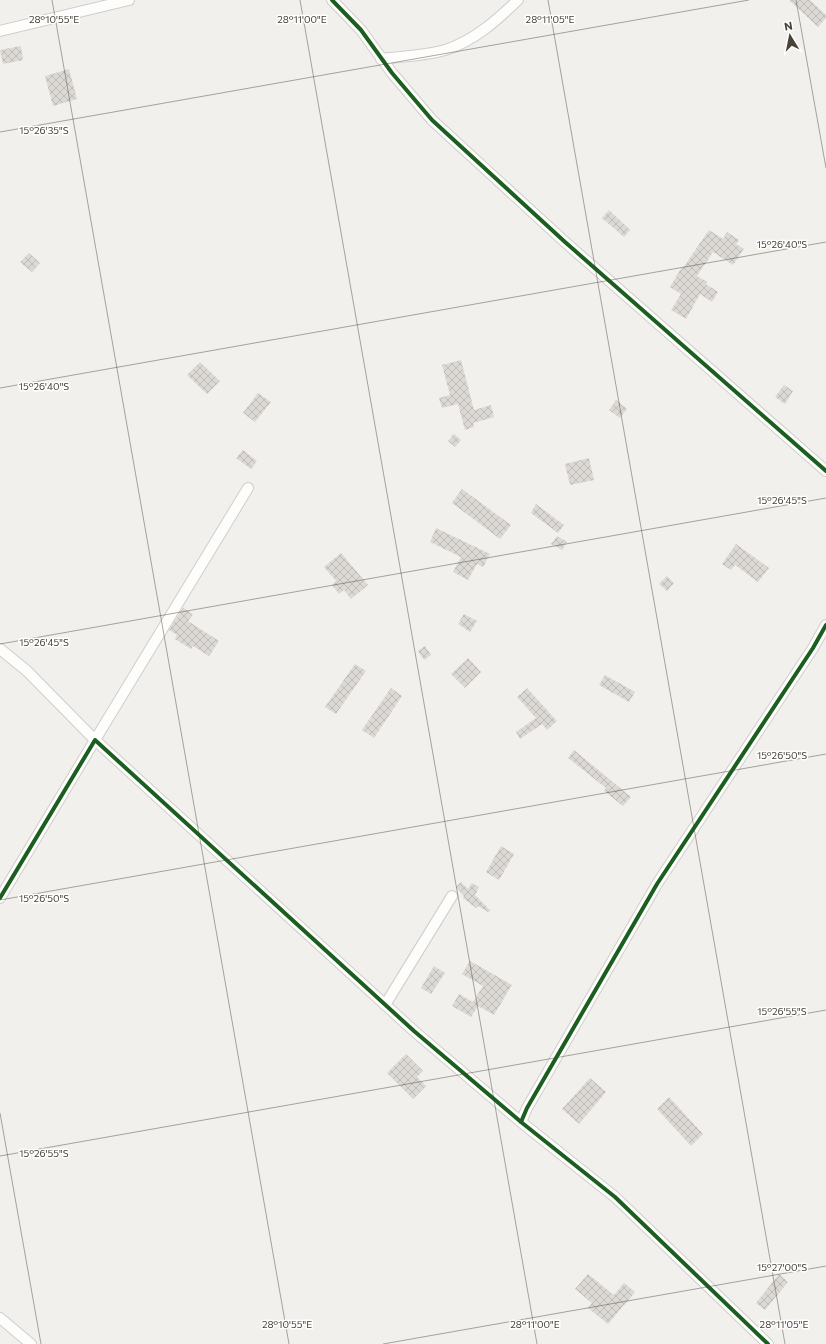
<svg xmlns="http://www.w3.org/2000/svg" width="826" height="1344" font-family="Commissioner,sans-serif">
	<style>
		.building { fill: url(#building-cross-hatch) }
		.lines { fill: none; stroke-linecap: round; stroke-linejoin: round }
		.street-casing { stroke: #d0ceca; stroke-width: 12 }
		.street { stroke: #fdfdfc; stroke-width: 10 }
		.cycleway-casing { stroke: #fff; stroke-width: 6 }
		.cycleway { stroke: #1b5e20; stroke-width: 4 }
		.ticks { fill: none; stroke: #484238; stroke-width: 1; stroke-opacity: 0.45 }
		.ticks-label { font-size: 10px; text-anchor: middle; fill: #484238; stroke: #fff; stroke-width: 3; stroke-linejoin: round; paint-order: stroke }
	</style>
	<defs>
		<pattern id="building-cross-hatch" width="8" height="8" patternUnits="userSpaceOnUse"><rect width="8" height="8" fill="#dcd9d5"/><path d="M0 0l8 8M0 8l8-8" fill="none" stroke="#bebbb8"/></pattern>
	</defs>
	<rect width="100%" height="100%" fill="#f2f0ec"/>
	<g class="building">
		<path d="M789,0H810L826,15V18L818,27Z"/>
		<path d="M21,46L23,60L3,64L0,50Z"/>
		<path d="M69,69L77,99L53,106L45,76Z"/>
		<path d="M609,210L630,230L624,237L602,218Z"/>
		<path d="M709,230L723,239L727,232L739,240L736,244L744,249L733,265L713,252L697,276L707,282L706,284L718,292L712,302L700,294L686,319L671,310L681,294L670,287L682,267L683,268Z"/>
		<path d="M29,253L40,263L32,272L20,262Z"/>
		<path d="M461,360L474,410L491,405L494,417L473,423L474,427L465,430L458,404L442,408L439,398L450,395L442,365Z"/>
		<path d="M200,362L220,381L207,394L187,375Z"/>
		<path d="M784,385L793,391L785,404L775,397Z"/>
		<path d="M258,393L271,402L255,422L243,413Z"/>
		<path d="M616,400L627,409L620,418L609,410Z"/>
		<path d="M454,434L461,440L455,447L448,441Z"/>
		<path d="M243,450L257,461L251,469L236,458Z"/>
		<path d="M589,458L594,480L570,485L565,464Z"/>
		<path d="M462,489L511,525L500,539L452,503Z"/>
		<path d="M536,504L564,525L558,533L531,513Z"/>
		<path d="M436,528L490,554L483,567L477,564L468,580L453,572L461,557L430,542Z"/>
		<path d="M557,536L567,542L562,550L551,544Z"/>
		<path d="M736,544L769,568L758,582L735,565L731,570L722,564Z"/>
		<path d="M341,553L368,585L351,599L344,590L339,594L332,585L336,581L324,567Z"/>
		<path d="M667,576L674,583L667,591L659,584Z"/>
		<path d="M183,608L193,614L188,621L219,641L209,656L193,646L191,649L175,639L177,635L169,630Z"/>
		<path d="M464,614L477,621L470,632L458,624Z"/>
		<path d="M425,646L431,655L424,660L418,651Z"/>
		<path d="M468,658L481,672L465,688L451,674Z"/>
		<path d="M355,664L366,671L336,714L325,707Z"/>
		<path d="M605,675L635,692L629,702L599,685Z"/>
		<path d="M391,688L402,696L374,738L362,730Z"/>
		<path d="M527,688L557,721L547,730L542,724L520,739L516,732L536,718L517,697Z"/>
		<path d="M574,750L631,797L623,806L604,791L606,788L568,758Z"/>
		<path d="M501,846L514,854L499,880L486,872Z"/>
		<path d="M461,882L468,889L472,883L479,887L475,895L490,910L488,912L478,906L476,908L463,898L464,896L456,887Z"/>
		<path d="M470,961L512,985L494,1015L478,1006L471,1017L452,1006L459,994L473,1002L483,986L462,974Z"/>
		<path d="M434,966L445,973L431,994L421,988Z"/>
		<path d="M406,1054L423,1071L417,1077L426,1086L413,1099L387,1073Z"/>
		<path d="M590,1078L606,1092L579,1124L562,1109Z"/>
		<path d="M669,1097L703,1134L691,1146L657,1109Z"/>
		<path d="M588,1274L614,1295L624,1283L635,1292L608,1324L588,1308L592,1303L575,1289Z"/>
		<path d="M779,1274L788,1282L765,1310L756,1303Z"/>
	</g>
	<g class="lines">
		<defs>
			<g id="street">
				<path d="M332,0L361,30L392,73L432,120L565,242L826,471"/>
				<path d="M0,31L129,0"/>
				<path d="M381,59C402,56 425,56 445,50C474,41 497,20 518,0"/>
				<path d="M0,649L27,671L95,740L248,488"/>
				<path d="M0,898L95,740L414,1031L521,1122"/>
				<path d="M385,1005L452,896"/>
				<path d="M0,1318L31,1344"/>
				<path d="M768,1344L615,1197L521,1122L527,1108L657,884L813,648L826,625"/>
			</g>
		</defs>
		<use href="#street" class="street-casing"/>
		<use href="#street" class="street"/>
		<defs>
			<g id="cycleway">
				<path d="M332,0L361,30L392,73L432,120L565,242L826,471"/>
				<path d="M0,898L95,740L414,1031L521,1122"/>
				<path d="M768,1344L615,1197L521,1122L527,1108L657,884L813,648L826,625"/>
			</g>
		</defs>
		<use href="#cycleway" class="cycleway-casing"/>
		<use href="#cycleway" class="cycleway"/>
	</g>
	<path class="ticks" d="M52,0L289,1344M300,0L537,1344M548,0L785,1344M796,0L826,168M0,132L749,0M0,388L826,242M0,644L826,498M0,900L826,754M0,1113L41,1344M0,1156L826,1010M383,1344L826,1266"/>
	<g class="ticks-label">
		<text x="54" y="23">28°10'55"E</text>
		<text x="302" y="23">28°11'00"E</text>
		<text x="550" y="23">28°11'05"E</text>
		<text x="44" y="134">15°26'35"S</text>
		<text x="782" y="248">15°26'40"S</text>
		<text x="44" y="390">15°26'40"S</text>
		<text x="782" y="504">15°26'45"S</text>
		<text x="44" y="646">15°26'45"S</text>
		<text x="782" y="759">15°26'50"S</text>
		<text x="44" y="902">15°26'50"S</text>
		<text x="782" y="1015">15°26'55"S</text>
		<text x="44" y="1157">15°26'55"S</text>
		<text x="782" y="1271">15°27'00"S</text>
		<text x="287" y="1328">28°10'55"E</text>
		<text x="535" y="1328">28°11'00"E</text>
		<text x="784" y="1328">28°11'05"E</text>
	</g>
	<g transform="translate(790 36) rotate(350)" stroke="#ffffff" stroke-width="3" paint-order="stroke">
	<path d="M0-3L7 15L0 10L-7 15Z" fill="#484238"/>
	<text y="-6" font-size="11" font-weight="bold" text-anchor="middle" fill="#484238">N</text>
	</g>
</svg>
